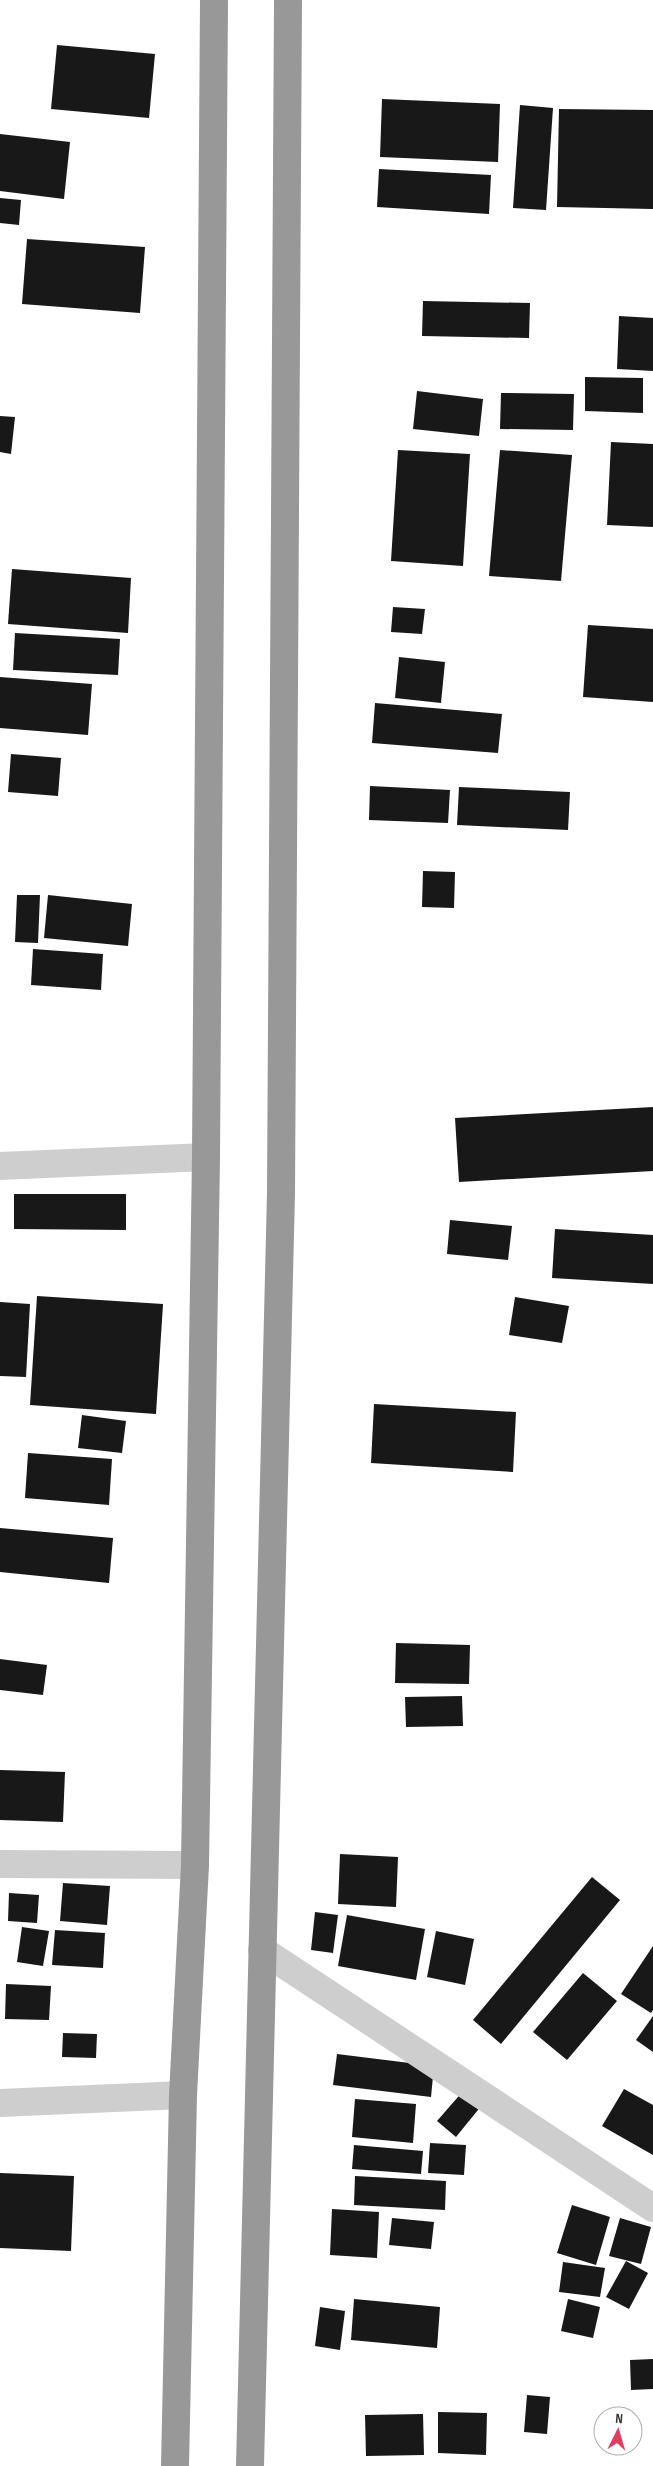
<svg xmlns="http://www.w3.org/2000/svg" width="653" height="2466" font-family="'Sofia Sans Condensed',sans-serif">
	<style>
		.building { fill: #181818 }
		.lines { fill: none; stroke-linecap: round; stroke-linejoin: round }
		.street { stroke: #cecece; stroke-width: 28 }
		.highway { stroke: #989898; stroke-width: 28 }
	</style>
	<rect width="100%" height="100%" fill="#fff"/>
	<g class="building">
		<path d="M57,45L155,54L149,118L51,109Z"/>
		<path d="M382,99L500,104L498,162L380,157Z"/>
		<path d="M520,105L553,108L546,210L513,208Z"/>
		<path d="M559,109L653,110V209L557,207Z"/>
		<path d="M0,134L70,142L64,199L0,191Z"/>
		<path d="M379,169L491,175L489,214L377,207Z"/>
		<path d="M0,198L21,200L19,225L0,223Z"/>
		<path d="M27,239L145,247L140,313L22,304Z"/>
		<path d="M423,301L530,303L529,338L422,336Z"/>
		<path d="M619,316L653,318V371L617,369Z"/>
		<path d="M585,377L643,378V413L585,411Z"/>
		<path d="M417,391L483,399L479,436L413,429Z"/>
		<path d="M501,393L574,394L573,430L500,429Z"/>
		<path d="M0,416L15,417L11,454L0,452Z"/>
		<path d="M611,442L653,444V527L607,525Z"/>
		<path d="M398,450L470,454L463,566L391,561Z"/>
		<path d="M500,450L572,455L561,581L489,576Z"/>
		<path d="M12,569L131,578L128,633L8,624Z"/>
		<path d="M393,607L425,609L422,634L391,632Z"/>
		<path d="M588,625L653,629V702L583,697Z"/>
		<path d="M15,633L120,639L118,675L13,670Z"/>
		<path d="M399,657L445,662L441,703L395,698Z"/>
		<path d="M0,677L92,684L88,735L0,728Z"/>
		<path d="M375,703L502,714L498,753L372,743Z"/>
		<path d="M11,754L61,758L58,796L8,792Z"/>
		<path d="M370,786L450,790L448,823L369,820Z"/>
		<path d="M459,787L570,792L568,830L457,825Z"/>
		<path d="M423,871L455,872L454,908L422,907Z"/>
		<path d="M17,895H40L38,943L15,942Z"/>
		<path d="M48,895L132,904L128,946L44,938Z"/>
		<path d="M33,949L103,954L101,990L31,985Z"/>
		<path d="M653,1107V1171L459,1182L455,1118Z"/>
		<path d="M14,1194H126V1230L14,1229Z"/>
		<path d="M450,1220L512,1226L508,1260L447,1254Z"/>
		<path d="M555,1229L653,1235V1284L552,1278Z"/>
		<path d="M37,1296L163,1304L156,1414L30,1405Z"/>
		<path d="M515,1297L569,1306L562,1343L509,1335Z"/>
		<path d="M0,1302L30,1304L26,1377L0,1376Z"/>
		<path d="M374,1404L516,1412L513,1472L371,1463Z"/>
		<path d="M82,1415L126,1421L122,1453L78,1448Z"/>
		<path d="M28,1453L112,1459L109,1505L25,1498Z"/>
		<path d="M0,1528L113,1538L109,1583L0,1572Z"/>
		<path d="M396,1643L470,1645L469,1684L395,1683Z"/>
		<path d="M0,1659L47,1665L43,1695L0,1690Z"/>
		<path d="M462,1696L463,1726L406,1727L405,1697Z"/>
		<path d="M0,1770L65,1772L63,1822L0,1820Z"/>
		<path d="M340,1854L398,1857L396,1907L338,1904Z"/>
		<path d="M592,1877L620,1900L501,2044L473,2020Z"/>
		<path d="M63,1883L110,1886L107,1925L60,1921Z"/>
		<path d="M9,1893L39,1895L37,1923L8,1921Z"/>
		<path d="M315,1912L338,1915L333,1953L311,1950Z"/>
		<path d="M347,1915L425,1929L416,1980L338,1966Z"/>
		<path d="M22,1927L49,1931L43,1966L17,1962Z"/>
		<path d="M55,1930L105,1933L103,1968L52,1965Z"/>
		<path d="M436,1931L474,1939L465,1985L427,1977Z"/>
		<path d="M653,1946V2010L651,2013L621,1994Z"/>
		<path d="M583,1973L617,2001L567,2060L533,2032Z"/>
		<path d="M6,1984L51,1986L49,2020L5,2019Z"/>
		<path d="M653,2016V2052L636,2040Z"/>
		<path d="M63,2033L97,2034L96,2058L62,2057Z"/>
		<path d="M337,2054L434,2066L431,2097L333,2085Z"/>
		<path d="M624,2089L653,2105V2155L602,2126Z"/>
		<path d="M464,2090L482,2105L456,2137L437,2121Z"/>
		<path d="M355,2099L416,2104L413,2143L352,2137Z"/>
		<path d="M430,2143L466,2145L464,2175L428,2173Z"/>
		<path d="M354,2145L423,2151L421,2174L352,2169Z"/>
		<path d="M0,2173L74,2176L71,2251L0,2248Z"/>
		<path d="M355,2176L446,2181L445,2210L354,2205Z"/>
		<path d="M572,2205L610,2217L596,2265L557,2253Z"/>
		<path d="M332,2209L379,2212L377,2258L330,2255Z"/>
		<path d="M392,2218L434,2222L431,2249L389,2245Z"/>
		<path d="M620,2218L651,2227L641,2264L609,2256Z"/>
		<path d="M626,2261L648,2273L629,2309L606,2297Z"/>
		<path d="M563,2262L605,2268L600,2297L559,2292Z"/>
		<path d="M354,2299L440,2307L437,2348L351,2340Z"/>
		<path d="M568,2299L600,2307L593,2338L561,2331Z"/>
		<path d="M320,2307L345,2311L340,2350L315,2346Z"/>
		<path d="M653,2359V2389L631,2390L630,2360Z"/>
		<path d="M527,2395L550,2397L547,2434L524,2432Z"/>
		<path d="M438,2412L487,2413L486,2455L438,2453Z"/>
		<path d="M423,2414L424,2455L366,2456L365,2415Z"/>
	</g>
	<g class="lines">
		<g class="street">
			<path d="M0,1166L206,1157"/>
			<path d="M0,1864L195,1865"/>
			<path d="M262,1950L653,2208"/>
			<path d="M0,2103L183,2095"/>
		</g>
		<g class="highway">
			<path d="M175,2466L183,2095L195,1865L206,1157L214,0"/>
			<path d="M250,2466L281,1193L288,0"/>
		</g>
	</g>
	<g transform="translate(618 2431) rotate(5)"><circle r="24" fill="#ffffff" stroke="#adadad"/>
	<path d="M0-4L9 19L0 12L-9 19Z" fill="#df3d5f"/>
	<text y="-8" font-size="14" font-weight="bold" text-anchor="middle" fill="#313131">N</text>
	</g>
</svg>
